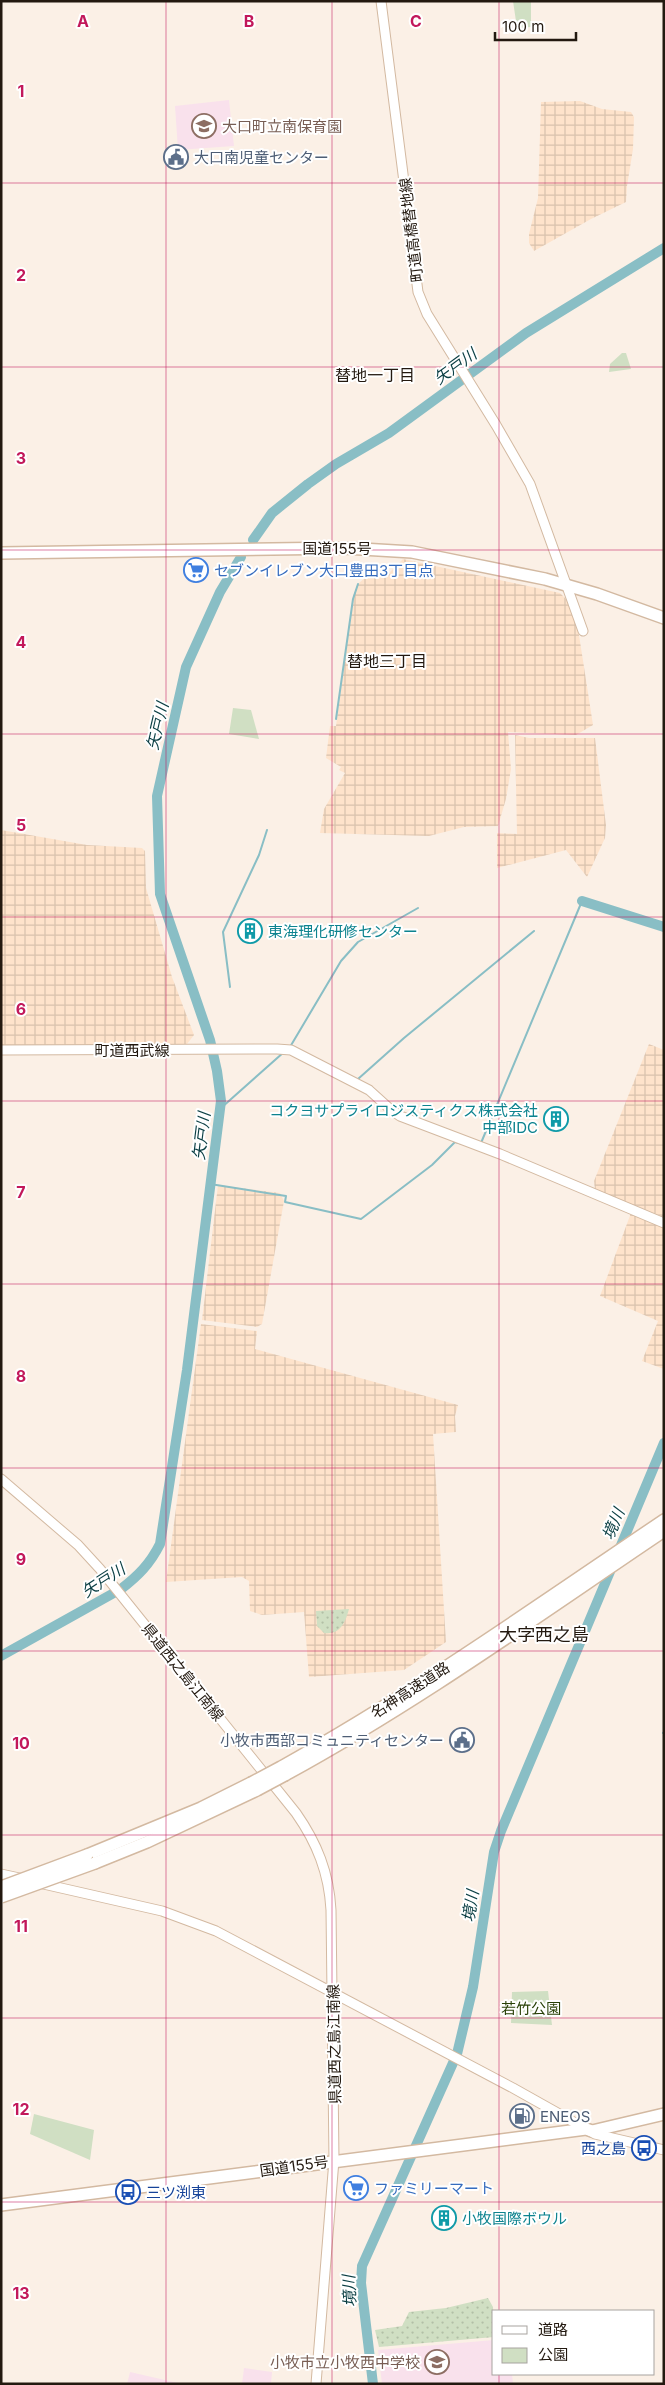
<svg xmlns="http://www.w3.org/2000/svg" width="665" height="2385" font-family="Inter,'Noto Sans JP',sans-serif">
	<style>
		.industrial { fill: url(#industrial-grid) }
		.education { fill: #f9e1ec }
		.grass { fill: url(#grass-dots) }
		.park { fill: #d0dfc3 }
		.lines { fill: none; stroke-linecap: round; stroke-linejoin: round }
		.stream { stroke: #89bec5; stroke-width: 2 }
		.river { stroke: #89bec5; stroke-width: 10 }
		.secondary-casing { stroke: #d3b9a1; stroke-width: 11 }
		.highway-casing { stroke: #d3b9a1; stroke-width: 14 }
		.secondary { stroke: #fff; stroke-width: 9 }
		.highway { stroke: #fff; stroke-width: 11 }
		.highway-bridge-casing { stroke: #d3b9a1; stroke-width: 14; stroke-linecap: butt }
		.highway-bridge { stroke: #fff; stroke-width: 11 }
		.grid { fill: none; stroke: #c2185b; stroke-width: 1; stroke-opacity: 0.55 }
		.labels { text-anchor: middle; dominant-baseline: central; stroke-width: 4; stroke-linejoin: round; paint-order: stroke }
		.education-label { font-size: 15px; fill: #785e54; stroke: #fff; text-anchor: start }
		.service-label { font-size: 15px; fill: #4e5e75; stroke: #fff; text-anchor: start }
		.street-label { font-size: 15px; fill: #231910; stroke: #fff }
		.shop-label { font-size: 15px; fill: #366cbe; stroke: #fff; text-anchor: start }
		.culture-label { font-size: 15px; fill: #0d838f; stroke: #fff; text-anchor: start }
		.park-label { font-size: 15px; fill: #284006; stroke: #fff }
		.transit-label { font-size: 15px; fill: #164399; stroke: #fff; text-anchor: end }
		.water-label { font-size: 16px; font-style: italic; fill: #0a3e43; stroke: #fff }
		.neighbourhood-label { font-size: 16px; fill: #231910; stroke: #fff }
		.quarter-label { font-size: 18px; fill: #231910; stroke: #fff }
		.grid-label { font-size: 16px; text-anchor: middle; font-weight: bold; fill: #c2185b; stroke: #fff; stroke-width: 4; stroke-linejoin: round; paint-order: stroke }
	</style>
	<defs>
		<pattern id="industrial-grid" width="8" height="8" patternUnits="userSpaceOnUse" patternTransform="scale(1.25)"><rect width="8" height="8" fill="#fee3cb"/><path d="M0 4h8M4 0v8" fill="none" stroke="#d9c2ad"/></pattern>
		<pattern id="grass-dots" width="8" height="8" patternUnits="userSpaceOnUse" patternTransform="scale(1.25)"><rect width="8" height="8" fill="#d0dfc3"/><path d="M2 2h.1M6 6h.1" fill="none" stroke="#b2bfa6" stroke-width="1.8" stroke-linecap="round"/></pattern>
	</defs>
	<rect width="100%" height="100%" fill="#fbf0e6"/>
	<g class="industrial">
		<path d="M580,101L602,109L631,112L634,117L633,149L627,186L626,202L591,219L534,251L529,243V234L538,198L541,102Z"/>
		<path d="M403,559L560,593L570,603L579,635L593,725L576,735L508,732L511,769L506,799L498,826L464,827L429,836L320,833L324,809L345,773L339,770L341,767L326,758L330,726H336L353,596L358,584L371,572L388,574Z"/>
		<path d="M515,735L529,738H595L606,825L605,838L587,877L566,850L497,868V833L517,834Z"/>
		<path d="M1,830L87,845L142,848L145,851L146,888L172,977L194,1035L187,1044L1,1045Z"/>
		<path d="M649,1044L664,1050V1217L595,1190L594,1181Z"/>
		<path d="M218,1185L280,1193L284,1201L262,1324L257,1327L202,1320Z"/>
		<path d="M631,1213L664,1227V1369L642,1361L658,1321L600,1296Z"/>
		<path d="M201,1324L257,1331L255,1349L458,1405L455,1416L456,1432L433,1434L446,1642L404,1670L309,1677L304,1612L262,1615L250,1611L249,1581L242,1577L166,1582Z"/>
	</g>
	<g class="education">
		<path d="M229,100L234,146L178,150L175,106Z"/>
		<path d="M494,2340V2374H512L513,2384H382L378,2350Z"/>
		<path d="M244,2368L272,2372L271,2384H242Z"/>
		<path d="M130,2372L178,2383L181,2384H127Z"/>
	</g>
	<g class="grass">
		<path d="M349,1609C345,1623 340,1635 324,1633L317,1626L316,1611Z"/>
		<path d="M488,2298L493,2307L494,2337L379,2347L375,2330L402,2326L409,2312L446,2308Z"/>
	</g>
	<g class="park">
		<path d="M513,1H531V27L517,28Z"/>
		<path d="M622,353H626L631,369L609,372L610,364Z"/>
		<path d="M233,708L251,710L259,739L229,734Z"/>
		<path d="M548,1991L552,2025L511,2023L512,1992Z"/>
		<path d="M34,2114L94,2130L90,2160L30,2134Z"/>
	</g>
	<g class="lines">
		<g class="stream">
			<path d="M336,719L353,599L358,584"/>
			<path d="M230,987L223,932L259,855L267,830"/>
			<path d="M290,1047L341,961L358,942L418,908"/>
			<path d="M358,1079L404,1038L534,931"/>
			<path d="M221,1108L284,1052"/>
			<path d="M481,1143L582,901"/>
			<path d="M210,1184L286,1196L285,1202L361,1219L432,1165L455,1142L463,1144"/>
			<path d="M663,1733L664,1732"/>
		</g>
		<g class="river">
			<path d="M253,540L272,513L308,484L336,464L389,433L526,333L664,248"/>
			<path d="M582,901L664,927"/>
			<path d="M1,1656L121,1589C138,1576 150,1564 160,1544L187,1370L221,1101L217,1071L210,1040L160,894L157,796L186,667L220,592L241,557"/>
			<path d="M373,2384L361,2283L362,2266L457,2054L473,1987L494,1852L501,1831L664,1443"/>
		</g>
		<defs>
			<g id="secondary">
				<path d="M381,1L418,292L427,314L496,425L530,484L583,631"/>
				<path d="M1,1050L277,1049L291,1050L369,1090L390,1109L400,1116L500,1154L664,1223"/>
				<path d="M1,1479L78,1545L100,1569L296,1813C317,1843 329,1873 331,1910L334,2160L316,2384"/>
				<path d="M1,1874L24,1879"/>
				<path d="M39,1883L162,1911L216,1931L513,2088L595,2134L664,2150"/>
			</g>
			<g id="highway">
				<path d="M1,553L345,548L412,552L545,579L597,594L664,618"/>
				<path d="M281,1767C414,1693 538,1605 664,1520"/>
				<path d="M285,1775C417,1703 539,1615 664,1531"/>
				<path d="M87,1855L201,1808L251,1783"/>
				<path d="M95,1863L147,1842L257,1790"/>
				<path d="M1,2205L586,2129L592,2131L664,2114"/>
			</g>
		</defs>
		<use href="#secondary" class="secondary-casing"/>
		<use href="#highway" class="highway-casing"/>
		<use href="#secondary" class="secondary"/>
		<use href="#highway" class="highway"/>
		<defs>
			<g id="highway-bridge">
				<path d="M251,1783L281,1767"/>
				<path d="M257,1790L285,1775"/>
				<path d="M1,1887L87,1855"/>
				<path d="M1,1897L95,1863"/>
			</g>
		</defs>
		<use href="#highway-bridge" class="highway-bridge-casing"/>
		<use href="#highway-bridge" class="highway-bridge"/>
	</g>
	<path class="grid" d="M166,1V2384M332,1V2384M499,1V2311M1,183H664M1,367H664M1,550H664M1,734H664M1,917H664M1,1101H664M1,1284H664M1,1468H664M1,1651H664M1,1835H664M1,2018H664M1,2202H664M499,2374V2384"/>
	<defs>
		<symbol id="school-ring" viewBox="-11 -11 22 22"><circle r="9.5" fill="#fff" stroke="#8d6e63" stroke-width="1.5"/><path d="M0-5L7-2L0 1L-7-2ZM-4 1L0 2.5L4 1V4Q0 6-4 4Z" fill="#8d6e63"/></symbol>
		<symbol id="civic-ring" viewBox="-11 -11 22 22"><circle r="9.5" fill="#fff" stroke="#5c6f8a" stroke-width="1.5"/><path d="M-.6-6.5H3V-4.5H.6V-3L4-1V1h2V6H-6V1h2V-1L-.6-3ZM-1.2 2.5V6h2.4V2.5Z" fill="#5c6f8a"/></symbol>
		<symbol id="supermarket-ring" viewBox="-11 -11 22 22"><circle r="9.5" fill="#fff" stroke="#3f7fe0" stroke-width="1.5"/><path d="M-6-5.5h2.5l.6 2H6L4.5 2H-2.5L-4.4-4H-6ZM-1.5 3.2a1.3 1.3 0 1 0 .1 0ZM3 3.2a1.3 1.3 0 1 0 .1 0Z" fill="#3f7fe0"/></symbol>
		<symbol id="building-ring" viewBox="-11 -11 22 22"><circle r="9.5" fill="#fff" stroke="#0f9aa8" stroke-width="1.5"/><path d="M-4-6H4V6H1V3H-1V6H-4ZM-2.5-4.3h1.7v1.8h-1.7ZM.8-4.3h1.7v1.8H.8ZM-2.5-1h1.7V.8h-1.7ZM.8-1h1.7V.8H.8Z" fill="#0f9aa8"/></symbol>
		<symbol id="fuel-ring" viewBox="-11 -11 22 22"><circle r="9.5" fill="#fff" stroke="#5c6f8a" stroke-width="1.5"/><path d="M-5.5-6h7V0h2V4h1.3V-2.5L3-4.5l.8-.8L6-3V5H2.5V1h-1V6h-7ZM-4.2-4.7v3.2H.2V-4.7Z" fill="#5c6f8a"/></symbol>
		<symbol id="bus-ring" viewBox="-11 -11 22 22"><circle r="9.5" fill="#fff" stroke="#1a4fb4" stroke-width="1.5"/><path d="M-5-6H5V4H4V6H2V4H-2V6H-4V4H-5ZM-3.5-4V0h7V-4ZM-3.5 1.2v1.5H-2V1.2ZM2 1.2v1.5H3.5V1.2Z" fill="#1a4fb4"/></symbol>
	</defs>
	<g fill-rule="evenodd">
		<use href="#school-ring" x="190" y="112" width="28" height="28"/>
		<use href="#civic-ring" x="162" y="143" width="28" height="28"/>
		<use href="#supermarket-ring" x="182" y="556" width="28" height="28"/>
		<use href="#building-ring" x="236" y="917" width="28" height="28"/>
		<use href="#building-ring" x="542" y="1105" width="28" height="28"/>
		<use href="#civic-ring" x="448" y="1726" width="28" height="28"/>
		<use href="#fuel-ring" x="508" y="2102" width="28" height="28"/>
		<use href="#bus-ring" x="630" y="2134" width="28" height="28"/>
		<use href="#supermarket-ring" x="342" y="2174" width="28" height="28"/>
		<use href="#bus-ring" x="114" y="2178" width="28" height="28"/>
		<use href="#building-ring" x="430" y="2204" width="28" height="28"/>
		<use href="#school-ring" x="423" y="2348" width="28" height="28"/>
	</g>
	<g class="labels">
		<g class="education-label">
			<text x="222" y="126">大口町立南保育園</text>
			<text x="420" y="2362" text-anchor="end">小牧市立小牧西中学校</text>
		</g>
		<g class="service-label">
			<text x="194" y="157">大口南児童センター</text>
			<text x="444" y="1740" text-anchor="end">小牧市西部コミュニティセンター</text>
			<text x="540" y="2116">ENEOS</text>
		</g>
		<g class="street-label">
			<text transform="translate(411 230) rotate(-97)">町道高橋替地線</text>
			<text x="337" y="548">国道155号</text>
			<text x="132" y="1050">町道西武線</text>
			<text transform="translate(183 1672) rotate(51)">県道西之島江南線</text>
			<text transform="translate(410 1690) rotate(-33)">名神高速道路</text>
			<text transform="translate(334 2044) rotate(-91)">県道西之島江南線</text>
			<text transform="translate(294 2166) rotate(-8)">国道155号</text>
		</g>
		<g class="shop-label">
			<text x="214" y="570">セブンイレブン大口豊田3丁目点</text>
			<text x="374" y="2188">ファミリーマート</text>
		</g>
		<g class="culture-label">
			<text x="268" y="931">東海理化研修センター</text>
			<text x="538" y="1110" text-anchor="end">コクヨサプライロジスティクス株式会社<tspan x="538" dy="17">中部IDC</tspan></text>
			<text x="462" y="2218">小牧国際ボウル</text>
		</g>
		<g class="park-label">
			<text x="531" y="2008">若竹公園</text>
		</g>
		<g class="transit-label">
			<text x="626" y="2148">西之島</text>
			<text x="146" y="2192" text-anchor="start">三ツ渕東</text>
		</g>
		<g class="water-label">
			<text transform="translate(455 366) rotate(-36)">矢戸川</text>
			<text transform="translate(157 726) rotate(-77)">矢戸川</text>
			<text transform="translate(201 1136) rotate(-83)">矢戸川</text>
			<text transform="translate(613 1524) rotate(-67)">境川</text>
			<text transform="translate(103 1580) rotate(-33)">矢戸川</text>
			<text transform="translate(470 1906) rotate(-81)">境川</text>
			<text transform="translate(349 2291) rotate(-93)">境川</text>
		</g>
		<g class="neighbourhood-label">
			<text x="375" y="375">替地一丁目</text>
			<text x="387" y="661">替地三丁目</text>
		</g>
		<g class="quarter-label">
			<text x="544" y="1634">大字西之島</text>
		</g>
	</g>
	<g class="grid-label">
		<text x="83" y="27">A</text>
		<text x="249" y="27">B</text>
		<text x="416" y="27">C</text>
		<text x="21" y="97">1</text>
		<text x="21" y="281">2</text>
		<text x="21" y="464">3</text>
		<text x="21" y="648">4</text>
		<text x="21" y="831">5</text>
		<text x="21" y="1015">6</text>
		<text x="21" y="1198">7</text>
		<text x="21" y="1382">8</text>
		<text x="21" y="1565">9</text>
		<text x="21" y="1749">10</text>
		<text x="21" y="1932">11</text>
		<text x="21" y="2115">12</text>
		<text x="21" y="2299">13</text>
	</g>
	<rect width="665" height="2385" fill="none" stroke="#231910" stroke-width="5"/>
	<rect x="492" y="2310" width="162" height="65" fill="#ffffff" stroke="#a7a39f"/>
	<rect x="502" y="2326" width="25" height="8" fill="#ffffff" stroke="#a7a39f"/>
	<text x="538" y="2335" font-size="15" fill="#231910">道路</text>
	<rect x="502" y="2348" width="25" height="15" fill="#d0dfc3" stroke="#a7a39f"/>
	<text x="538" y="2360" font-size="15" fill="#231910">公園</text>
	<path d="M495 32v8h81v-8" fill="none" stroke="#231910" stroke-width="2.5"/>
	<text x="502" y="32" font-size="15" fill="#231910" stroke="#ffffff" stroke-width="4" paint-order="stroke">100 m</text>
</svg>
